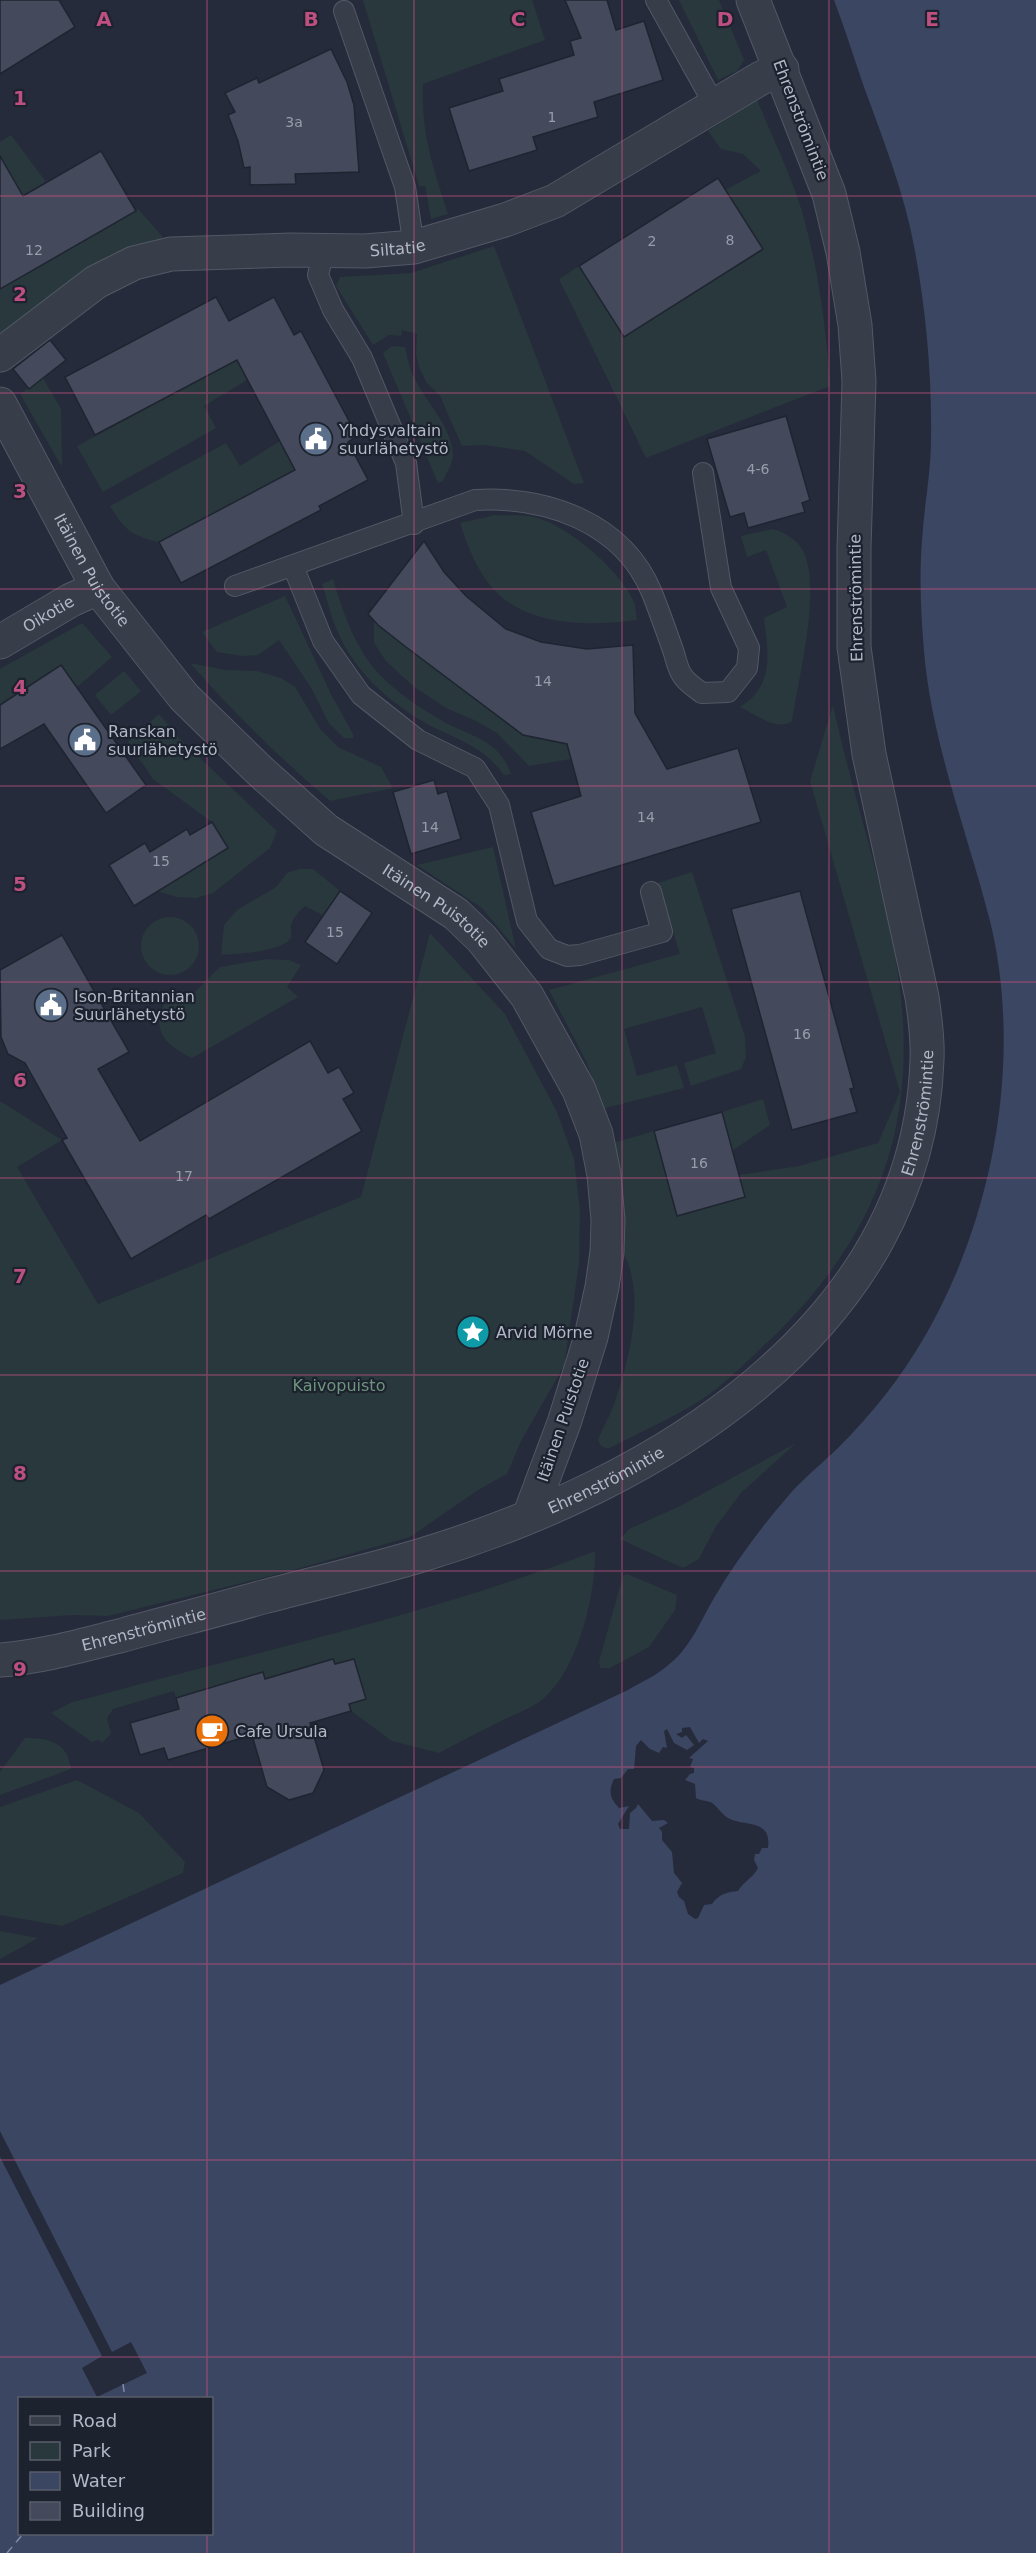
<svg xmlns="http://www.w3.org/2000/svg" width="1036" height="2553" font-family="'DejaVu Sans',sans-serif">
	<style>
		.green { fill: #28383c }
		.water { fill: #3b4662; fill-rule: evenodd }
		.pier { fill: #252b3a }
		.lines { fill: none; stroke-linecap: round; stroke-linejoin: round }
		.ferry { stroke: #7d8bab; stroke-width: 1.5; stroke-dasharray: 8 6; stroke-linecap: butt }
		.building { fill: #444a5b; stroke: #1f2431; stroke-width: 1.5 }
		.service-casing { stroke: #535865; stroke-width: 22 }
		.minor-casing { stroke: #535865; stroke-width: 35 }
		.service { stroke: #383d4a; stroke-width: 20 }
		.minor { stroke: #383d4a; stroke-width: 33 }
		.grid { fill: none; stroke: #bd5080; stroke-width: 1.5; stroke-opacity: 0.55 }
		.labels { text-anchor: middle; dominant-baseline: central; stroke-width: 4.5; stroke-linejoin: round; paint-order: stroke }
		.number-label { font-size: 14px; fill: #989cab }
		.street-label { font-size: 16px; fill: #b4b8c6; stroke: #1d222f }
		.poi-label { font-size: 16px; fill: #b4b8c6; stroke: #1d222f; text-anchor: start }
		.park-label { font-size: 16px; fill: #6d957b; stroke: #1d222f }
		.grid-label { font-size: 20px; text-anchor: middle; font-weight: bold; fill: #bd5080; stroke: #1d222f; stroke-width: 4.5; stroke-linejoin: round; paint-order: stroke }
	</style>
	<rect width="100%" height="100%" fill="#252b3a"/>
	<g class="green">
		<path d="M363,0H532L545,40L423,84C421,134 433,167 448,214L431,219L425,186H419Z"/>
		<path d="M679,0H719L744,60L737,71L718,80Z"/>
		<path d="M757,100C772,136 789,171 801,208C818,266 826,325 830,386L646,458L559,279L579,266L624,337L763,250L725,190L761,171L743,154L721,149L708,131Z"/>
		<path d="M11,135L46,182L22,196L0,169V142Z"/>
		<path d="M138,209L162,236V241L0,343V289Z"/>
		<path d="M494,246L584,483L574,484L525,451L484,445L462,446L440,396L427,383L419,367L416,354L417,334L402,330L401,336L389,335L373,345L336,286L340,277L411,273Z"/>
		<path d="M392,346L405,347C408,360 410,372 417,383C430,407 451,426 453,455C453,463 446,474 443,481L438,483L383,353Z"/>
		<path d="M237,360L247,380L204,406L216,428L103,492L77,446Z"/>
		<path d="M43,378L61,409L62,467L20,394Z"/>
		<path d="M280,441L295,470L159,542C131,536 125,530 110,506L226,443L240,466Z"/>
		<path d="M495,515C507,516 521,514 533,517C567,524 620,570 634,602C636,607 636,615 637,620C592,626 531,627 496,592C478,574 468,547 460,523Z"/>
		<path d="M773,529C784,532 796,539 802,549C823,585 798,680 792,721C777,732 755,714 740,707C775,685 768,653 764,618L787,607L766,550L747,557L741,536Z"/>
		<path d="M333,579C343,612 355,648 379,674C396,692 420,708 441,720C470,737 498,738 511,774L504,775C487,751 467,743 441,731C397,710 354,674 336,628C330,614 327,598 322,584Z"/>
		<path d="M285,596L331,694L353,734V738H344L328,722L312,689L279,640L258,655L242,656L217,652L202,632Z"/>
		<path d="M374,620L406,647L523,735L567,744L571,759L529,766L497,733L474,720L446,708L413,686L386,661L374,643Z"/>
		<path d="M82,623L112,657L77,687L61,665L0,705V669Z"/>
		<path d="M190,663L226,670L257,671L281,678L295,687L321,730L338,747L381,767L393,788L330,801C280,758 234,713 190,663Z"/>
		<path d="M124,671L141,691L111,715L95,695Z"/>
		<path d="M833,705C852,795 884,882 898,974C920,1122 879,1234 772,1338C750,1358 728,1381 704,1398C674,1418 639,1432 608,1449L601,1446L598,1440C603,1426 611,1415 615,1401C629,1360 643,1305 628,1263C626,1257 620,1253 616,1248L613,1143L654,1131L677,1216L745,1197L739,1175L799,1166L878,1143L900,1092L810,781Z"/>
		<path d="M159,714L181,740L277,831L270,848L213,893L196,898L176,897L158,891L227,848L212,822L153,779L128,742Z"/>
		<path d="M493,847L516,949L482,908L417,865Z"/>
		<path d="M299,869H313L340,891L323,915L305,906C299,911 293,918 291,925C290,930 293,935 290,939C280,952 237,954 221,955L224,925L237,910L276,887L287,873Z"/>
		<path d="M692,872L745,1037L746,1057L741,1069L691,1086L684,1063L716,1053L702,1007L624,1029L637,1076L677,1065L684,1088L602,1109L587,1063L549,990L680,954L658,883Z"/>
		<circle cx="170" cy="946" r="29"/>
		<path d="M430,933L505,1014L557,1112L574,1159L580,1211L579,1264L564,1366L521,1441L507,1474L478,1490L410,1537L290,1571L108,1616L73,1615L0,1620V1101L62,1140L17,1167L98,1304L361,1197Z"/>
		<path d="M267,959L289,960L301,965L287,987L298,997L192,1058C168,1046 149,1031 165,1003L181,999L196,991L220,967Z"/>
		<path d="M763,1099L770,1125L732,1151L722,1112Z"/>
		<path d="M796,1443L741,1493L715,1528L699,1559L683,1568L620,1539L629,1529L680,1506Z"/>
		<path d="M595,1551C596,1595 577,1676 538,1703C528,1709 516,1714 505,1719C483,1730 461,1741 439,1753L392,1741L351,1711L349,1704L366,1699L354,1659L335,1664L333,1659L265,1679L263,1673L176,1698L174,1691L113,1709L107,1718L111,1734L102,1743L99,1740L92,1742L51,1713L70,1703C245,1654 425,1617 595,1551Z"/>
		<path d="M627,1574L677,1595L675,1610L649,1647L610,1668H600L599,1661L623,1576Z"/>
		<path d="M25,1738C50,1738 67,1742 71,1769L0,1795V1772Z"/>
		<path d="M77,1780L139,1813L185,1862L183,1873L62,1926L0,1915V1807Z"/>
		<path d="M0,1931L38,1938L0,1959Z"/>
	</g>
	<path class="water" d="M834,0H1036V2553H0V1985L628,1690C641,1682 656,1676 667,1666C690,1649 700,1622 714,1598C734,1564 758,1531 784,1501C799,1482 819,1466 837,1449C854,1432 871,1413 886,1394C985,1268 1028,1076 990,921C967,831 932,744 924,651C921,615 919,578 922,541C924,507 931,473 931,439C932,375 926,309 914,246C904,192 883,139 864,87C854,58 845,29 834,0ZM690,1727L699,1743L703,1739L708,1741L689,1758L693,1759L690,1767L694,1768V1773L690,1774L685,1780L695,1784L696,1798C701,1801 705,1800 710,1802C716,1804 721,1814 728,1818C744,1827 772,1818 768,1848H762L759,1854H755L754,1860L758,1868C753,1878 744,1881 738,1891C727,1892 719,1894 712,1904L704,1905L698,1918L695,1919L688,1914L684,1901L679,1897L677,1892L682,1883L674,1873L672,1852L662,1840V1832L659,1828L668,1823L664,1820L652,1821L638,1804L636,1808L630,1813L629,1829H620L618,1824L629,1806L619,1808C610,1799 608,1791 614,1779L621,1778L628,1769H634L636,1746L641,1740L650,1749L659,1753L663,1747L667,1748L664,1731L667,1729L674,1743L687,1750L694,1745L686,1735L682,1738L676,1734L682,1732V1728ZM20,2398H212V2534H20Z"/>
	<path class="pier" d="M0,2131L112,2352L131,2342L147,2373L97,2397L82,2368L102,2356L0,2157Z"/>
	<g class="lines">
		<g class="ferry">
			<path d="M123,2384L125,2398"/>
			<path d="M7,2553L23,2534"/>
		</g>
	</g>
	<g class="building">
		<path d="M0,0H59L75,27L0,74Z"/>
		<path d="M565,0H607L616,30L644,21L663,80L594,102L598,117L533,137L537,150L469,171L449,108L503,91L499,79L574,55L570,41L581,38Z"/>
		<path d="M331,49L347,82L354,105L359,172L295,174L296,184L250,185V167L244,168L238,141L228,115L235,112L225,93L257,78L259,83Z"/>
		<path d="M101,151L136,211L0,289V156L23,196Z"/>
		<path d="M718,178L763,249L624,337L579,266Z"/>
		<path d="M216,297L229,321L274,297L294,335L301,331L357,436L348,442L368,480L319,506L321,510L181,583L159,542L295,470L237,360L95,435L65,377Z"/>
		<path d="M50,340L66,360L29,389L13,369Z"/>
		<path d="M786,416L810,500L802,503L805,512L748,528L744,513L730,517L707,439Z"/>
		<path d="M424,541L444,572L466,596L506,629L541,642L587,649L633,645L635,713L667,769L738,748L761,822L554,886L531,812L581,796L567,744L523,735L406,647L378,625L368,614Z"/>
		<path d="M61,665L146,785L106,813L44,724L0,749V705Z"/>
		<path d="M434,780L438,794L447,791L461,839L411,854L393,792Z"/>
		<path d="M212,822L228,848L134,906L109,865L145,843L150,852L187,829L190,835Z"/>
		<path d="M340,891L372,913L337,964L305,942Z"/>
		<path d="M800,891L854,1088L850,1089L857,1112L792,1130L731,909Z"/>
		<path d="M62,935L129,1052L98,1069L140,1141L310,1041L328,1073L339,1067L354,1093L343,1099L362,1131L209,1219L206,1215L131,1259L62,1140L67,1138L25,1063L8,1054L1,1037L0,970Z"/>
		<path d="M722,1112L745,1197L677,1216L654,1131Z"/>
		<path d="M333,1659L335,1664L354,1659L366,1699L349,1704L351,1711L310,1723L324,1770L313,1793L289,1800L267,1787L252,1735L168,1760L164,1748L140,1755L130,1723L179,1709L176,1698L263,1672L265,1679Z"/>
	</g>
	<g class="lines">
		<defs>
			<g id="service">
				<path d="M656,0L715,106"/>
				<path d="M344,11L405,187L414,247"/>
				<path d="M324,251L318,275L333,310L362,358L406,463L414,524"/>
				<path d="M293,566L323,641L361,695L418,740L475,768L499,805L527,921L549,949L567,956L580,955L662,932L651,892"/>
				<path d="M235,586L475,500C546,496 623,522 652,593C660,613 667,633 674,653C676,660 678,669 682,675C686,682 695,688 702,693L728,692L747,668L749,648L721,588L703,473"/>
			</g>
			<g id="minor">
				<path id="s1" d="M0,355L96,282L134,263L171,254L290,250L365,251L414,247L505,220L555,201L761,78L782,69"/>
				<path id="s2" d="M0,404L98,588L184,697L260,771L326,830L456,914L482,939L527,996L579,1090L596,1134L604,1175L608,1220L607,1252L602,1287L591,1337L564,1423L530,1514"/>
				<path id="s3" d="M0,642L71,600L98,588"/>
				<path id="s4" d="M0,1660C42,1657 83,1645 123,1635C170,1622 217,1610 263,1597C316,1583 369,1571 422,1555C653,1485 918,1330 927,1060C928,1039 925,1017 922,997L869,754L854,647V549L859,381L855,325L843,252L829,194L753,0"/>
			</g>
		</defs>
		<use href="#service" class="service-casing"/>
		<use href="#minor" class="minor-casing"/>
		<use href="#service" class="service"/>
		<use href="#minor" class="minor"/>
	</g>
	<path class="grid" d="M207,0V2398M414,0V2553M622,0V2553M829,0V2553M0,196H1036M0,393H1036M0,589H1036M0,786H1036M0,982H1036M0,1178H1036M0,1375H1036M0,1571H1036M0,1767H1036M0,1964H1036M0,2160H1036M0,2357H1036M207,2534V2553"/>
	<defs>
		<symbol id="civic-disc" viewBox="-11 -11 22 22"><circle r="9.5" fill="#5c6f8a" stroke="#1d222f"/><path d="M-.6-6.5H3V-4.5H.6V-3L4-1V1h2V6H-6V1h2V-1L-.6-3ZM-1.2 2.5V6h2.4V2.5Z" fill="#fff"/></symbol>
		<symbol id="sight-disc" viewBox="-11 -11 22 22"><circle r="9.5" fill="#0f9aa8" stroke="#1d222f"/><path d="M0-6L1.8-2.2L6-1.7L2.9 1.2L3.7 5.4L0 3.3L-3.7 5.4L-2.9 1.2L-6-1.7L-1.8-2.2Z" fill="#fff"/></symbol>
		<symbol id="cafe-disc" viewBox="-11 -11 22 22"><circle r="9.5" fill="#e8710a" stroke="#1d222f"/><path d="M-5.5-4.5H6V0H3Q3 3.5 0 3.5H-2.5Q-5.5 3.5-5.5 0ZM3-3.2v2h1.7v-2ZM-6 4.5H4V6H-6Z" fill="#fff"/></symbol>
	</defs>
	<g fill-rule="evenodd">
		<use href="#civic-disc" x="297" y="420" width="38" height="38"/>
		<use href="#civic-disc" x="66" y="721" width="38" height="38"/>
		<use href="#civic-disc" x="32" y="986" width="38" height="38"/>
		<use href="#sight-disc" x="454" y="1313" width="38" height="38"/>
		<use href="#cafe-disc" x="193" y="1712" width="38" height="38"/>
	</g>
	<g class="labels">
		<g class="number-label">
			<text x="552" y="117">1</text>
			<text x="294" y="122">3a</text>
			<text x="730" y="240">8</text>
			<text x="652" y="241">2</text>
			<text x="34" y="250">12</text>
			<text x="758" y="469">4-6</text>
			<text x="543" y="681">14</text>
			<text x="646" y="817">14</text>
			<text x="430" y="827">14</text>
			<text x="161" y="861">15</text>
			<text x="335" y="932">15</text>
			<text x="802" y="1034">16</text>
			<text x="699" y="1163">16</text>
			<text x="184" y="1176">17</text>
		</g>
		<g class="street-label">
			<text transform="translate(801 120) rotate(69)">Ehrenströmintie</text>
			<text stroke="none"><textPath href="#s1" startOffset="428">Siltatie</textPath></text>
			<text stroke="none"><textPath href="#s2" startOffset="190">Itäinen Puistotie</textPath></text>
			<text transform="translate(856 598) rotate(-91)">Ehrenströmintie</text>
			<text stroke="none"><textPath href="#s3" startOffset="56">Oikotie</textPath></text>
			<text stroke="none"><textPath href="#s2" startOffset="676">Itäinen Puistotie</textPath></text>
			<text stroke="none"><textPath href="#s4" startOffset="1137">Ehrenströmintie</textPath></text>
			<text transform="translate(563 1420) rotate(-71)">Itäinen Puistotie</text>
			<text stroke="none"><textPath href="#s4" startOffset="634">Ehrenströmintie</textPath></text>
			<text stroke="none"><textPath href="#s4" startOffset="147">Ehrenströmintie</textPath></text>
		</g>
		<g class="poi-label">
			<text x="339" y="430">Yhdysvaltain<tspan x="339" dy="18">suurlähetystö</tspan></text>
			<text x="108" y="731">Ranskan<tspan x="108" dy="18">suurlähetystö</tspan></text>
			<text x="74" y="996">Ison-Britannian<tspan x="74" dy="18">Suurlähetystö</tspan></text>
			<text x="496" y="1332">Arvid Mörne</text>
			<text x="235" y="1731">Cafe Ursula</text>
		</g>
		<g class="park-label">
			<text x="339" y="1385">Kaivopuisto</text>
		</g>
	</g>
	<g class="grid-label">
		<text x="104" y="26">A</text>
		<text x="311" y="26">B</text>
		<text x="518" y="26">C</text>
		<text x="725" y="26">D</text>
		<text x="932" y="26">E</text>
		<text x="20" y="105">1</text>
		<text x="20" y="301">2</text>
		<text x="20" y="498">3</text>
		<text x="20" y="694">4</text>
		<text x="20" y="891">5</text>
		<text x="20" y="1087">6</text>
		<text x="20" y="1283">7</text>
		<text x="20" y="1480">8</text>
		<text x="20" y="1676">9</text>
	</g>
	<rect x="18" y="2397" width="195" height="138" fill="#1d222f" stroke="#595e6b" stroke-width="1.5"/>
	<rect x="30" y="2416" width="30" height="9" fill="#383d4a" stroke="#595e6b" stroke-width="1.5"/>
	<text x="72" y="2427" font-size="18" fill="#b4b8c6">Road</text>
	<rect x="30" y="2442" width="30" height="18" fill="#28383c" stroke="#595e6b" stroke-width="1.5"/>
	<text x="72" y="2457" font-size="18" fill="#b4b8c6">Park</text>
	<rect x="30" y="2472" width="30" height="18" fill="#3b4662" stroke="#595e6b" stroke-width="1.5"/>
	<text x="72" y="2487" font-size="18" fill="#b4b8c6">Water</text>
	<rect x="30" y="2502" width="30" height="18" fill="#444a5b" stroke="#595e6b" stroke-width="1.5"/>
	<text x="72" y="2517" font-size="18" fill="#b4b8c6">Building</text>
</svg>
